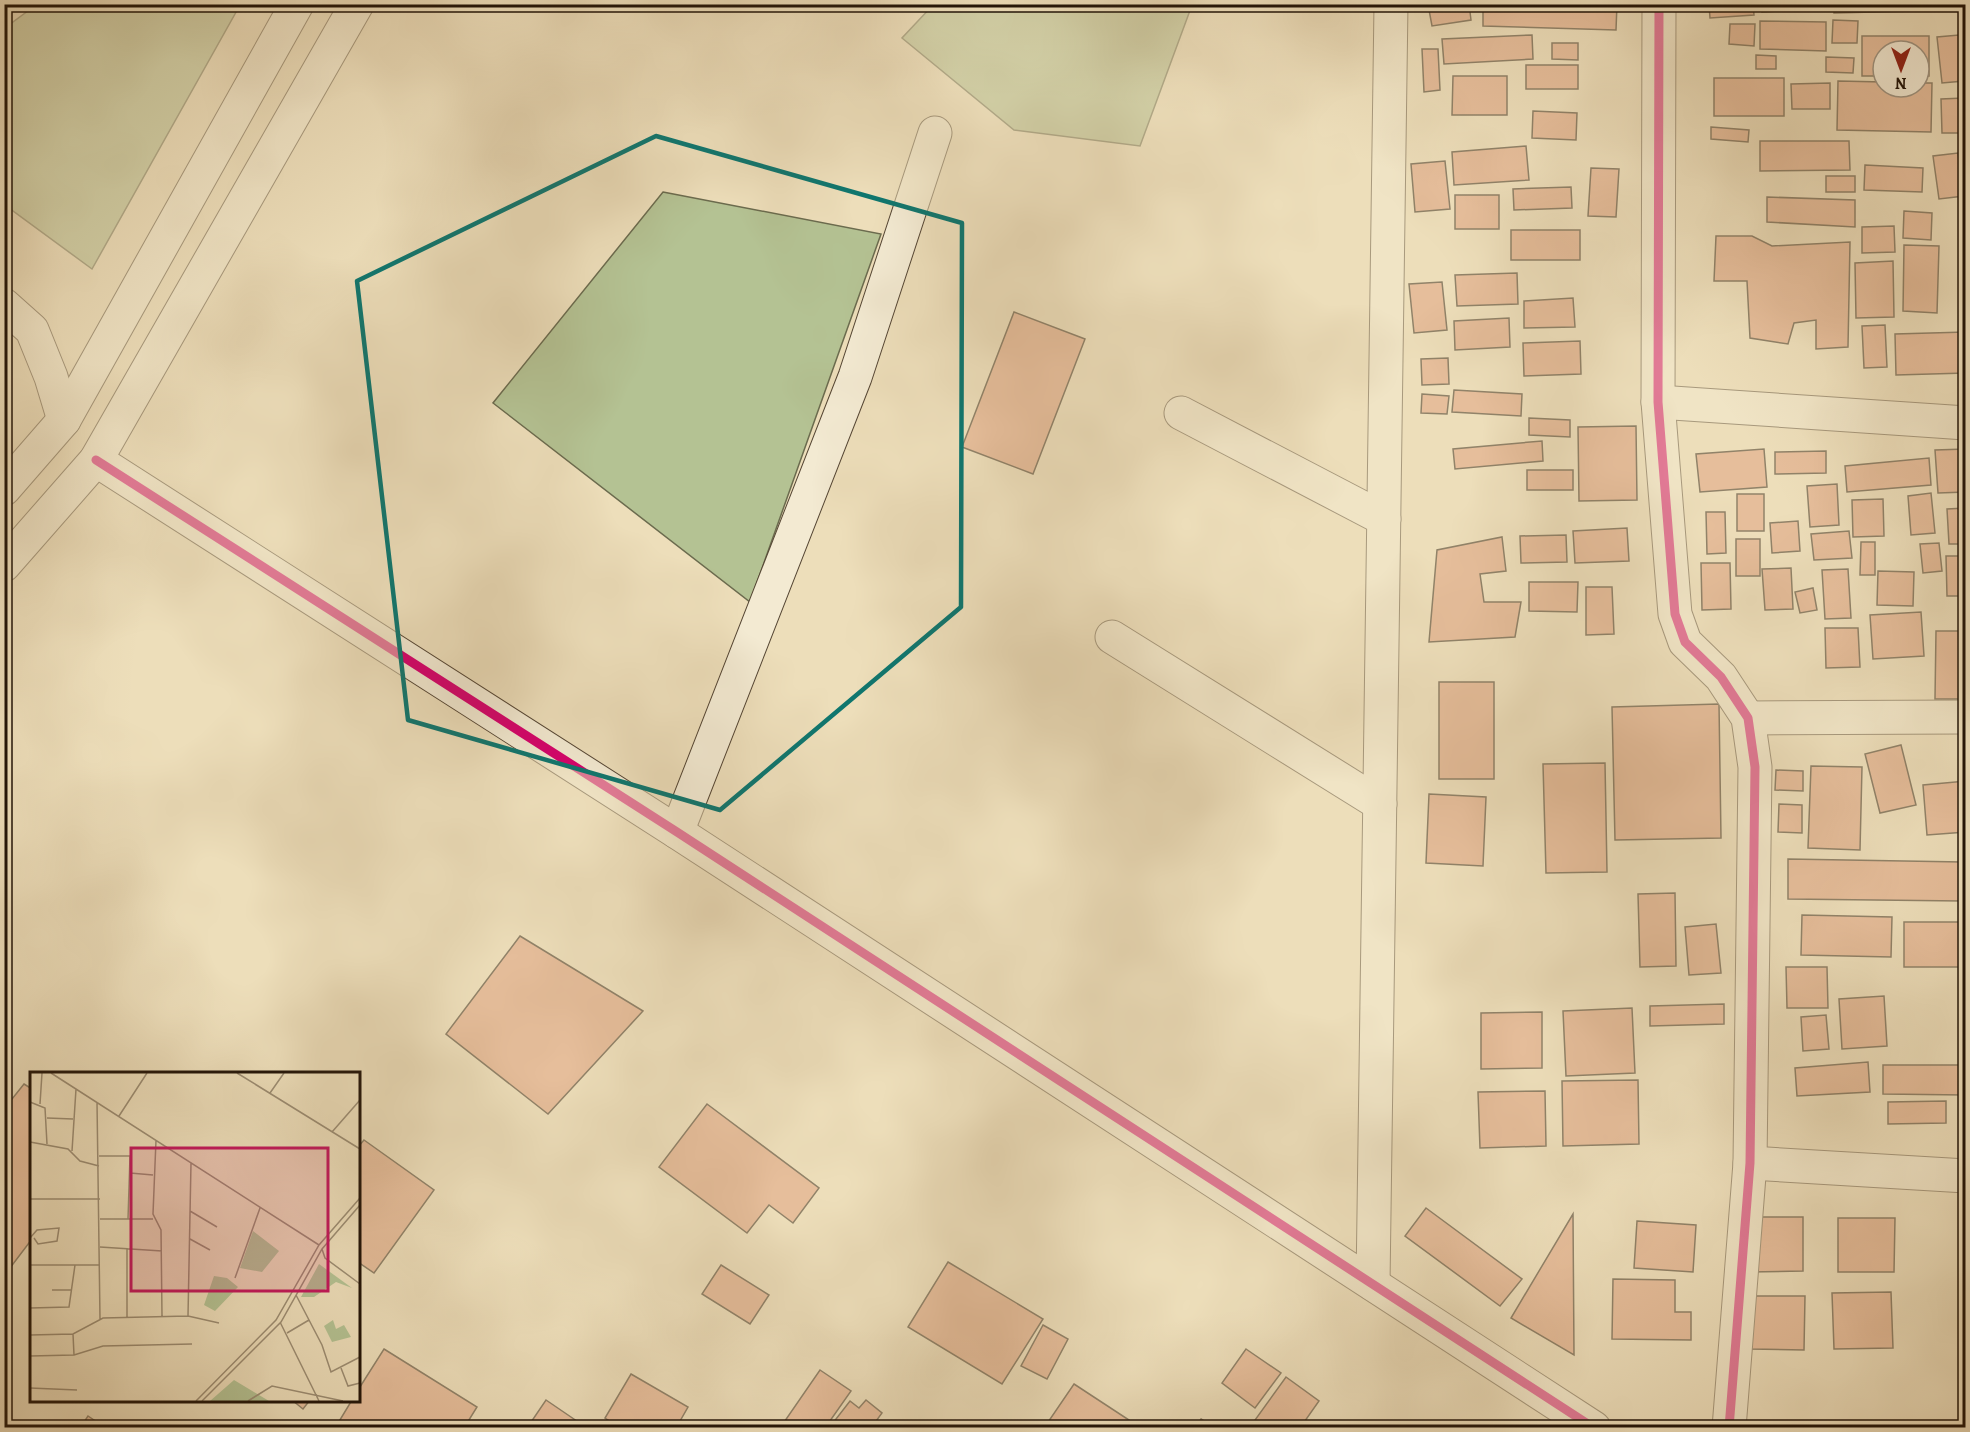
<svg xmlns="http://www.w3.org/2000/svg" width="1970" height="1432" font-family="Alegreya,serif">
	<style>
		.green { fill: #b4c293; stroke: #6b6b4e; stroke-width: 1.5 }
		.building { fill: #dd9876; stroke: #221408; stroke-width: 1.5 }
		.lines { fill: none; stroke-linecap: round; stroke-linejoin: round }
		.minor-casing { stroke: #554634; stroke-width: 35 }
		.minor { stroke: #f3ead2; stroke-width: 33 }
		.cycleway-casing { stroke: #f3ead2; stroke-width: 13 }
		.cycleway { stroke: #d6006c; stroke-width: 9 }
		.marked { fill: none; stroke: #0f766e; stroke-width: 4.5; stroke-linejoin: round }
		.inset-road { fill: none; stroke: #9c8d73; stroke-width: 1.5 }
		.view { fill: #c2185b; fill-opacity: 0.15; stroke: #c2185b; stroke-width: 3 }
		.inset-edge { fill: none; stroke: #221408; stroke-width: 3 }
	</style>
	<rect width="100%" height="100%" fill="#eddeba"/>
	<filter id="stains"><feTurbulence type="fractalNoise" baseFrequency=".00333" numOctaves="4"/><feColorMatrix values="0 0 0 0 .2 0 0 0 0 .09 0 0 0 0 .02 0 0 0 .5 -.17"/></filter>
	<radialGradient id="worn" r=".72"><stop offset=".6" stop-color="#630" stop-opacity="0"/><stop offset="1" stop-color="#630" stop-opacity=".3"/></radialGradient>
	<g class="green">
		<path d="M36,5H240L92,269L5,205V28Z"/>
		<path d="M933,5V4L1192,5L1140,146L1014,130L902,38Z"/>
		<path d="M663,192L881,234L750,602L493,403Z"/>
	</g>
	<g class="building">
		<path d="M1469,4L1471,20L1432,26L1429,10Z"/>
		<path d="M1483,4H1617L1616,30L1483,26Z"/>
		<path d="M1709,4H1753L1754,15L1710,18Z"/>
		<path d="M1762,4H1820V9L1762,12Z"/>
		<path d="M1834,4H1915V11L1834,13Z"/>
		<path d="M1833,20L1858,21L1857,43H1832Z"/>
		<path d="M1760,21L1826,22V51L1760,49Z"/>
		<path d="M1730,24H1755L1754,46L1729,44Z"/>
		<path d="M1532,35L1533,59L1444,64L1442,39Z"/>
		<path d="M1959,35L1964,81L1942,83L1937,37Z"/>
		<path d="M1862,36H1929V76H1919V51H1883V76H1862Z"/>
		<path d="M1552,43H1578V60L1552,59Z"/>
		<path d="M1422,49H1438L1440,90L1424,92Z"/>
		<path d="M1756,55L1776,56V69H1756Z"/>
		<path d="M1826,57L1854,58L1853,73L1826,72Z"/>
		<rect x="1526" y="65" width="52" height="24"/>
		<path d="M1453,76H1507V115H1452Z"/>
		<rect x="1714" y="78" width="70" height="38"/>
		<path d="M1838,81L1883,82V87H1919V83H1932L1931,132L1837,130Z"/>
		<path d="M1830,83V109H1792L1791,84Z"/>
		<path d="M1964,98L1965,133H1942L1941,99Z"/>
		<path d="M1533,111L1577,113L1576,140L1532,138Z"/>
		<path d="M1711,127L1749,130L1748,142L1711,139Z"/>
		<path d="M1760,141H1849L1850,170L1760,171Z"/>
		<path d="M1526,146L1529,180L1454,185L1452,152Z"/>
		<path d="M1958,153L1964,196L1939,199L1933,156Z"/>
		<path d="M1445,161L1450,209L1415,212L1411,164Z"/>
		<path d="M1865,165L1923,168L1922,192L1864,190Z"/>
		<path d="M1591,168L1619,169L1616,217L1588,216Z"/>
		<rect x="1826" y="176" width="29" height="16"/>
		<path d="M1571,187L1572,208L1514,210L1513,189Z"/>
		<rect x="1455" y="195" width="44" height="34"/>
		<path d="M1767,197L1855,200V227L1767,222Z"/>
		<path d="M1904,211L1932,213L1931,240L1903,238Z"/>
		<path d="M1894,226L1895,252L1862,253V227Z"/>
		<rect x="1511" y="230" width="69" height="30"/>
		<path d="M1716,236H1752L1772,246L1850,242L1848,347L1816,349V320L1794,323L1788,344L1750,338L1747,281H1714Z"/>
		<path d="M1904,245L1939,246L1937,313L1903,311Z"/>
		<path d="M1893,261L1894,317L1856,318L1855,263Z"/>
		<path d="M1517,273L1518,304L1457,306L1455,275Z"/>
		<path d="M1442,282L1447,330L1414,333L1409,284Z"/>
		<path d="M1573,298L1575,327L1524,328V301Z"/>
		<path d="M1014,312L1085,339L1033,474L962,447Z"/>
		<path d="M1509,318L1510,347L1455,350L1454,321Z"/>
		<path d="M1885,325L1887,367L1864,368L1862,326Z"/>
		<path d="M1966,332V373L1896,375L1895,334Z"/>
		<path d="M1580,341L1581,374L1524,376L1523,343Z"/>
		<path d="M1448,358L1449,384L1422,385L1421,359Z"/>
		<path d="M1454,390L1522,394L1521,416L1452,412Z"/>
		<path d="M1422,394L1449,396L1447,414L1421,413Z"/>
		<path d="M1529,418L1570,420V437L1529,435Z"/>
		<path d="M1636,426L1637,500L1579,501L1578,427Z"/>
		<path d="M1542,441L1543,461L1455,469L1453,449Z"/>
		<path d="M1764,449L1767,487L1700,492L1696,454Z"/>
		<path d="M1966,449V492L1938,493L1935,450Z"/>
		<path d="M1826,451V473L1775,474V452Z"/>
		<path d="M1929,458L1931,485L1847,492L1845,466Z"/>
		<rect x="1527" y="470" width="46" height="20"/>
		<path d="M1837,484L1839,525L1810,527L1807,486Z"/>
		<path d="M1931,493L1935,533L1911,535L1908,496Z"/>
		<rect x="1737" y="494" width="27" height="37"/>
		<path d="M1883,499L1884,536L1853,537L1852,500Z"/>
		<path d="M1966,508V544H1949L1947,509Z"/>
		<path d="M1706,512H1725L1726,553L1707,554Z"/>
		<path d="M1798,521L1800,551L1772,553L1770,523Z"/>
		<path d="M1627,528L1629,561L1575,563L1573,531Z"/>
		<path d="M1849,531L1852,558L1814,560L1811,534Z"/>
		<path d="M1566,535L1567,562L1521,563L1520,536Z"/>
		<path d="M1502,537L1506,571L1480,574L1484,602H1521L1515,637L1429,642L1437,550Z"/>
		<rect x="1736" y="539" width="24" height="37"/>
		<path d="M1861,542H1875V575H1860Z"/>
		<path d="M1939,543L1942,571L1923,573L1920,544Z"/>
		<path d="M1946,556H1966V596H1947Z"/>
		<path d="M1701,563H1730L1731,609L1702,610Z"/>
		<path d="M1791,568L1793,609L1765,610L1762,569Z"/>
		<path d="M1848,569L1851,618L1825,619L1822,570Z"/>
		<path d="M1878,571L1914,572L1913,606L1877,605Z"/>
		<path d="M1529,582H1578L1577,612L1529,611Z"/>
		<path d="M1586,587H1612L1614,634L1586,635Z"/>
		<path d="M1813,588L1817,610L1800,613L1795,592Z"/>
		<path d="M1921,612L1924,656L1873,659L1870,615Z"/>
		<path d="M1825,628H1858L1860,667L1826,668Z"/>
		<path d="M1936,631H1966V699H1935Z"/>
		<rect x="1439" y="682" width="55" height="97"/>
		<path d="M1719,704L1721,838L1615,840L1612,707Z"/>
		<path d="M1901,745L1916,805L1880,813L1865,754Z"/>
		<path d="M1605,763L1607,872L1546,873L1543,764Z"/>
		<path d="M1811,766L1862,767L1860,850L1808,848Z"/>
		<path d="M1776,770L1803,771V791L1775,790Z"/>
		<path d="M1966,781V832L1927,835L1923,785Z"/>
		<path d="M1429,794L1486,797L1483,866L1426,863Z"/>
		<path d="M1779,804L1802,805V833L1778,832Z"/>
		<path d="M1788,859L1962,862V901L1788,899Z"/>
		<path d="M1675,893L1676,966L1640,967L1638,894Z"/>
		<path d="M1802,915L1892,917L1891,957L1801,955Z"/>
		<rect x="1904" y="922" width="62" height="45"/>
		<path d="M1716,924L1721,973L1689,975L1685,927Z"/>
		<path d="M520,936L643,1011L548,1114L446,1034Z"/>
		<path d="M1786,967H1827L1828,1008H1787Z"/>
		<path d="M1884,996L1887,1046L1842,1049L1839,999Z"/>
		<path d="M1724,1004V1024L1650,1026V1006Z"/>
		<path d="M1632,1008L1635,1073L1566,1076L1563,1011Z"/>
		<path d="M1542,1012V1068L1481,1069V1013Z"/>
		<path d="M1826,1015L1829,1049L1803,1051L1801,1017Z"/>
		<path d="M1868,1062L1870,1092L1797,1096L1795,1068Z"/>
		<path d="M1883,1065H1965V1095L1883,1094Z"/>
		<path d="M1638,1080L1639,1144L1563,1146L1562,1081Z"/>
		<path d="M24,1084L32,1089V1239L10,1268L4,1264V1109Z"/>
		<path d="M1545,1091L1546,1146L1480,1148L1478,1092Z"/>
		<path d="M1946,1101V1123L1888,1124V1102Z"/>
		<path d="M707,1104L819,1188L793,1223L769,1205L747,1233L659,1167Z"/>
		<path d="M364,1140L434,1190L374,1273L358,1262V1147Z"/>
		<path d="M1426,1208L1522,1279L1500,1306L1405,1236Z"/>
		<path d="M1573,1214L1574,1355L1511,1318Z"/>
		<path d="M1749,1217H1803V1271L1749,1272Z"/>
		<path d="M1838,1218H1895L1894,1272H1838Z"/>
		<path d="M1637,1221L1696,1225L1693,1272L1634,1268Z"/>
		<path d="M948,1262L1043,1319L1002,1384L908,1327Z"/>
		<path d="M721,1265L769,1295L750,1324L702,1294Z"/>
		<path d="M1613,1279L1675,1280V1312H1691V1340L1612,1339Z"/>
		<path d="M1891,1292L1893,1348L1834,1349L1832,1293Z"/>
		<path d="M1751,1296H1805L1804,1350L1750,1349Z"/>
		<path d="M1043,1325L1068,1339L1047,1379L1021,1366Z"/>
		<path d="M384,1349L477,1407L464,1428H335L352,1400H358V1390Z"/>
		<path d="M1246,1349L1281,1373L1255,1408L1222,1383Z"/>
		<path d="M820,1370L851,1391L825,1428H780Z"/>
		<path d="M631,1374L688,1407L676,1428H620L605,1418Z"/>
		<path d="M1286,1377L1319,1401L1300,1428H1266L1255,1420Z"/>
		<path d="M1074,1384L1129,1420L1124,1428H1044Z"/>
		<path d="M292,1400H310L303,1409Z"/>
		<path d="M546,1400L587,1428H527Z"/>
		<path d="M866,1400L882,1413L871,1428H829L850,1401L859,1408Z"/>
		<path d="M88,1416L106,1428H80Z"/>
		<path d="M1201,1419L1215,1428H1195Z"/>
	</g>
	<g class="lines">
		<defs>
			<g id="minor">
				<path d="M1659,4L1658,402L1675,614L1685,642L1721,677L1748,718L1755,767L1750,1163L1729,1428"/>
				<path d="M4,305L32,330L51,377L64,420"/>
				<path d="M1658,402L1966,423"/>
				<path d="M1181,413L1384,519"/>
				<path d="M96,460L677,832L1594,1428"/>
				<path d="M4,489L64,420L297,4"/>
				<path d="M4,565L96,460L357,4"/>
				<path d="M1112,637L1380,804"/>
				<path d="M1748,718L1966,717"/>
				<path d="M677,832L855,377L935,133"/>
				<path d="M1750,1163L1966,1176"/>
				<path d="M1373,1284L1391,4"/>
			</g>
		</defs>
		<use href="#minor" class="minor-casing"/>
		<use href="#minor" class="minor"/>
		<defs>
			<g id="cycleway">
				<path d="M1659,4L1658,402L1675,614L1685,642L1721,677L1748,718L1755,767L1750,1163L1729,1428"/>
				<path d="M96,460L677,832L1594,1428"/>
			</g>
		</defs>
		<use href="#cycleway" class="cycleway-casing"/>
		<use href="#cycleway" class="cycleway"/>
	</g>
	<path d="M0 0H1970V1432H0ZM656,136L962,223L961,607L720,810L408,720L357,281Z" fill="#eddeba" fill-opacity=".55" fill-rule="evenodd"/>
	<path class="marked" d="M656,136L962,223L961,607L720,810L408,720L357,281Z"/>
	<g transform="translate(30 1072)">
		<rect width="330" height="330" fill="#eddeba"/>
		<path d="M223,159L249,179L232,200L210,196ZM289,192L322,216L306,210L284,225H271ZM184,204L197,206L208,215L185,239L174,233ZM303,248L306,257L314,253L321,265L302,270L294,254ZM204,308L239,329H180Z" fill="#b4c293"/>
		<path class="inset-road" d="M21,1L289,173M207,1L330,77M240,21L254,1M0,30L15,36L17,72M67,30L70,247M10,32L12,1M89,44L117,1M17,46L43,47M302,60L330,28M126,68L123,142L131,158L132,244M0,70L38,77L50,89L69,94M42,79L46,17M69,84H100L98,147M100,101L123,103M0,127H70M160,139L187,155M70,147H123M0,166L7,158L29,156L27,169L8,172L4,166M160,167L180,178M70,175L132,179M97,176V245M292,177L295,186L330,212M0,193H70M205,206L230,136M22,218H42M266,223L292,273L301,300L330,285M0,236L39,235L45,193M158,244L161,91M250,250L289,329M257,261L279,248M43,262L44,283M0,263L43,262L73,246L158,244L189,251M0,284L44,283L73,274L162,272M311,296L318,314L330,311M0,316L47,318M166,329L246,248L289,173L330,126M172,329L251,250L292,177L330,133M218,329L242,314L313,329"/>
		<path class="view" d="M101,76H298V219H101Z"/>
		<rect width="330" height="330" class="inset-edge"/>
	</g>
	<rect width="1970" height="1432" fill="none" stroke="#eddeba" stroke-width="24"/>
	<rect x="6" y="6" width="1958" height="1420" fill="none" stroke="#221408" stroke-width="3"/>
	<rect x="12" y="12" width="1946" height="1408" fill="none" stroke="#221408" stroke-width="1.5"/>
	<g transform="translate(1901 69) rotate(180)"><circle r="28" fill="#f3ead2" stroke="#9f9481" stroke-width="1.5"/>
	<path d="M0-4.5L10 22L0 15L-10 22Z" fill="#8f2418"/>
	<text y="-9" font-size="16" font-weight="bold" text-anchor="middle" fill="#221408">N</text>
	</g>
	<rect width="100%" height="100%" filter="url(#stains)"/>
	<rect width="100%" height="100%" fill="url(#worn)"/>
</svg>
